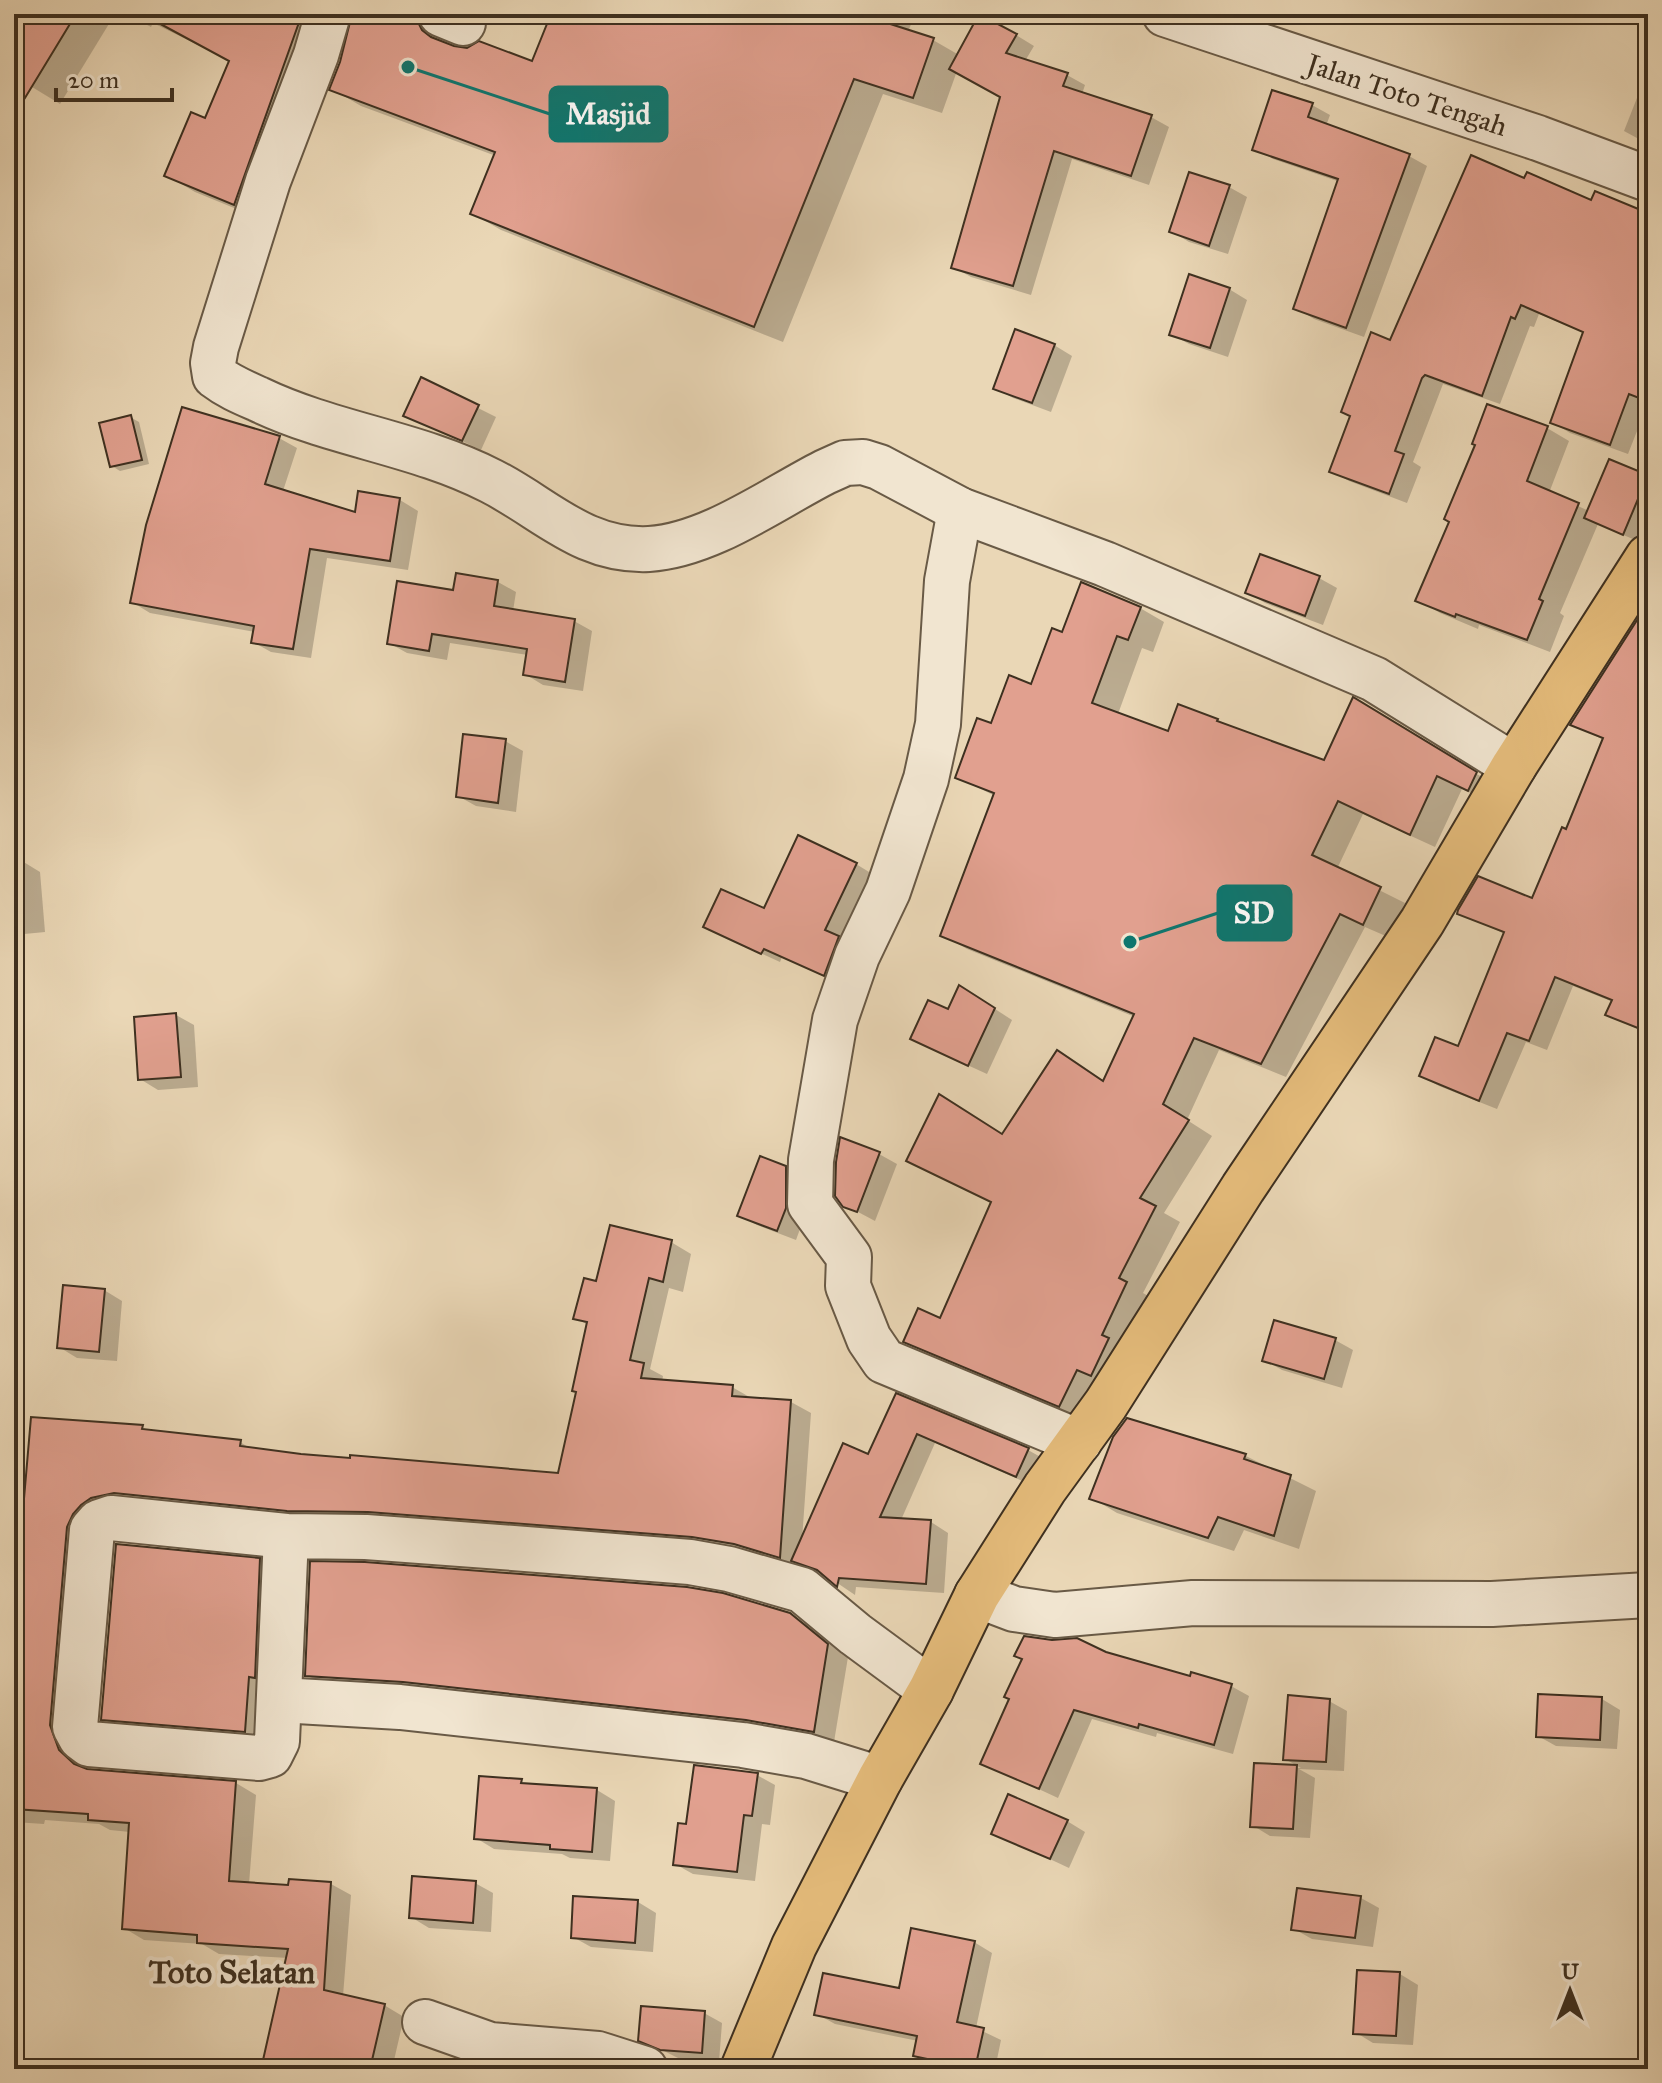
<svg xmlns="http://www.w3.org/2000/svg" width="1662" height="2083" font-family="'IM FELL Great Primer',serif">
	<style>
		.shadow { fill: #0003 }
		.building { fill: #e1a08f; stroke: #3e3020; stroke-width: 2 }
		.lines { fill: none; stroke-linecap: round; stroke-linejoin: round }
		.minor-casing { stroke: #695a46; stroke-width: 48 }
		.major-casing { stroke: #3e3020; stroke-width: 48 }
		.minor { stroke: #f1e5d0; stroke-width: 44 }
		.major { stroke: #e5bc7b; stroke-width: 44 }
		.labels { text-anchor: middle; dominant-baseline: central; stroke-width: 8; stroke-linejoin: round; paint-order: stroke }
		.street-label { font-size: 28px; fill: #3e3020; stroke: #f1e5d0 }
		.quarter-label { font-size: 32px; font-weight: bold; fill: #3e3020; stroke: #f1e5d0 }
		.leader { fill: none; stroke: #0f766e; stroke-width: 3 }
		.callout-dot { fill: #0f766e; stroke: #f1e5d0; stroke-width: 3 }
		.callout { fill: #0f766e; stroke: #0f766e; stroke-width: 3 }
		.callout-label { font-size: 30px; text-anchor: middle; font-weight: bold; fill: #fff }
	</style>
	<rect width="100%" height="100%" fill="#ead7b6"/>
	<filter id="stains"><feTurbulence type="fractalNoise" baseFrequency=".0025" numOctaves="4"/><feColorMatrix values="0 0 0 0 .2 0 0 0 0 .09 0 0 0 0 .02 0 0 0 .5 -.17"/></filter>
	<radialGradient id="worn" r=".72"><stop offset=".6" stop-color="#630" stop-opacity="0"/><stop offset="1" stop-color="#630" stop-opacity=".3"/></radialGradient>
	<g class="shadow">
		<path d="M14,14H115L60,104L14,76Z"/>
		<path d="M126,14H339L263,220L195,192L166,175L206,120L231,61L153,23L151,27Z"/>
		<path d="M354,14H400L445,37L450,47L533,64L553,14H915L908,32L933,40L959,55L1016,35L1034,46L1025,61L1067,75L1085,85L1082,94L1151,117L1169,127L1149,185L1072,159L1031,295L971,277L953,267L1003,97L957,71L942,113L883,94L783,342L501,230L473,214L496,156L361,106L332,89Z"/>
		<path d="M1646,75L1648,76V144L1624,131Z"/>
		<path d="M1312,105L1330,115L1326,126L1409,156L1427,166L1364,337L1314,319L1296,308L1340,182L1273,159L1255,149Z"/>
		<path d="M1525,180L1648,218V403L1628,454L1570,433L1552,422L1585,333L1539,314L1534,327L1530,326L1500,404L1443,384L1413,462L1421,467L1407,503L1349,481L1331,471L1391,343Z"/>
		<path d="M1229,187L1247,197L1228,254L1189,242L1171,231Z"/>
		<path d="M1229,289L1247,300L1228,357L1189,344L1171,334Z"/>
		<path d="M1054,345L1072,356L1051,412L1013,398L995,388Z"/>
		<path d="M422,380L496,417L481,450L406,415Z"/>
		<path d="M130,417L139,422L149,464L120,471L112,466Z"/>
		<path d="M1547,428L1569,441L1549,493L1589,511L1610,461L1648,477V529L1642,543L1598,524L1560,613L1564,616L1550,652L1479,625L1478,629L1440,613L1418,600Z"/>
		<path d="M279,438L297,448L283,491L356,514L360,494L400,500L418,511L408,570L327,558L311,658L271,652L253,642L255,632L150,613L132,602Z"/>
		<path d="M1261,556L1319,578L1337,588L1323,625L1265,603L1247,592Z"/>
		<path d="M458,576L498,582L516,592L513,611L574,621L592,631L583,691L543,685L525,674L528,655L450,643L447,660L407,653L389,643L455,593Z"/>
		<path d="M1140,608L1164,622L1153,652L1142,648L1118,714L1169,733L1179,707L1325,763L1378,714L1500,788L1493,803L1462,789L1435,847L1363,814L1337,869L1405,903L1388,937L1365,927L1286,1077L1219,1050L1187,1120L1212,1136L1164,1213L1180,1222L1143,1293L1150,1297L1084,1419L930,1355L905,1341L941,1320L993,1203L908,1160L1003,1135L1082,1067L1105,1082L1135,1017L967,949L943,935L995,796L957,777L992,726L1032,686L1063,634Z"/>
		<path d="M1648,615V1034L1608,1015L1613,1002L1573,986L1547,1050L1526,1042L1497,1109L1439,1086L1421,1076L1459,1049L1505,934L1459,913L1533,901L1567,831L1604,740L1573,724Z"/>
		<path d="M505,741L523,751L516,812L476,806L458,796Z"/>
		<path d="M22,861L40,872L45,932L14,935V862Z"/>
		<path d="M856,864L874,875L842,985L782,957L780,962L723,936L765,911Z"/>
		<path d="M978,998L1012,1020L987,1074L930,1048L949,1012Z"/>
		<path d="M176,1015L194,1025L198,1087L158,1090L140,1079Z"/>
		<path d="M879,1154L897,1164L875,1221L845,1205Z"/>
		<path d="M785,1168L803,1178L804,1218L796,1240L757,1225L739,1215Z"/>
		<path d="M671,1242L691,1254L683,1292L669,1288L650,1369L663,1376L662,1382L732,1387L753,1399L791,1402L811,1413L802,1540L869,1457L897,1396L1028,1450L1046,1460L1034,1486L935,1443L901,1520L931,1522L948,1533L944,1593L856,1587L855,1595L827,1576L800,1564V1568L112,1509L70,1738L79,1764L87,1771L236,1783L256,1795L249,1884L290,1887L331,1884L351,1895L343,1996L384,2005L404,2017L392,2069H263L288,1958L219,1954L202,1944L144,1940L124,1928L130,1832L110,1830L99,1824L45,1820L44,1824L14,1822V1524H23L142,1427L150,1432L240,1442L253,1450L300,1456L560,1475L578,1392L588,1325L576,1318L598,1283Z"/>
		<path d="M104,1290L122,1301L117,1361L77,1358L59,1347Z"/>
		<path d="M1335,1340L1353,1350L1342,1388L1282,1370L1264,1360Z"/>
		<path d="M1128,1420L1246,1456L1316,1491L1299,1549L1244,1530L1234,1551L1117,1513L1092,1498Z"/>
		<path d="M259,1560L277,1571L262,1741L121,1729L103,1719Z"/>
		<path d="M789,1614L811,1627L848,1657L834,1742L327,1687L307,1675Z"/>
		<path d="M1105,1654L1191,1678L1231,1686L1249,1696L1233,1754L1157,1733L1156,1737L1092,1719L1058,1798L983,1763Z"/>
		<path d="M1602,1699L1620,1710L1617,1749L1556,1746L1538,1736Z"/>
		<path d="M1329,1701L1347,1711L1344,1771L1299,1769L1315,1778L1310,1838L1270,1836L1252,1825L1256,1765L1301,1768L1285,1759Z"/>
		<path d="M757,1775L775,1785L770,1825L762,1824L755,1881L693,1874L675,1864L688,1826Z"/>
		<path d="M521,1781L529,1785L597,1790L615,1801L610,1861L570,1858L562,1854L494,1849L476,1838Z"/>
		<path d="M1067,1821L1085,1832L1069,1868L994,1833Z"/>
		<path d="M475,1883L493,1893L491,1932L429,1928L411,1917Z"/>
		<path d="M1361,1898L1379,1908L1373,1947L1312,1939L1294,1929Z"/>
		<path d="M638,1902L656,1913L653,1952L591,1947L573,1937Z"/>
		<path d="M974,1942L992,1953L976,2028L1001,2040L995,2069H949L933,2066L915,2055L918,2041L835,2024L817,2014L901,1991Z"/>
		<path d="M1400,1974L1418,1985L1413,2045L1373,2043L1355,2032Z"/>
		<path d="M704,2013L722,2023L719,2062L680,2059L640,2039Z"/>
	</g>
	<g class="building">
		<path d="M26,14H76L14,116V34Z"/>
		<path d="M142,14H302L234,205L164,176L191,112L205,118L229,61Z"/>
		<path d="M352,14H406L416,18L422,30L431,37L454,46L467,48L479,41L532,61L551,14H880L878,20L934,38L913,98L854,79L754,327L470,214L495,152L329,90L340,62Z"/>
		<path d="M979,14L1017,34L1006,53L1068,73L1063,86L1152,115L1131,176L1054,151L1013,286L951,268L1000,97L949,69Z"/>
		<path d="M1272,90L1313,103L1308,117L1410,154L1346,328L1293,309L1338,179L1252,150Z"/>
		<path d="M1471,155L1524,178L1527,172L1591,200L1595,191L1648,213V375L1639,398L1629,394L1610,445L1550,423L1583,332L1521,305L1515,319L1511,317L1482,396L1425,375L1422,378L1395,451L1404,454L1389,494L1329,472L1350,416L1341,412L1371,332L1390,340Z"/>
		<path d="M1189,172L1230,185L1209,246L1169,232Z"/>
		<path d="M1189,274L1230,288L1210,348L1169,335Z"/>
		<path d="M1015,329L1055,344L1032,403L993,389Z"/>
		<path d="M421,377L479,405L462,441L403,416Z"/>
		<path d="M1487,404L1548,426L1527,481L1579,503L1539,599L1543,601L1527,640L1456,614L1455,617L1415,601L1449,522L1444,519L1475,445L1472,444Z"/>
		<path d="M182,407L280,436L265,484L355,512L358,491L400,498L390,561L310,549L293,649L251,643L254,626L130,603L146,525Z"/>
		<path d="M131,415L142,460L110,467L99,423Z"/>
		<path d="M1609,459L1648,475L1623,535L1584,518Z"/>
		<path d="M1260,554L1320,576L1305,616L1245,593Z"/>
		<path d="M456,573L498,580L494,606L575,619L565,682L523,675L527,649L432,634L429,651L387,644L397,581L453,590Z"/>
		<path d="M1081,582L1141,607L1128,640L1117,636L1092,703L1168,731L1178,704L1218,719L1217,721L1324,760L1353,697L1477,772L1468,791L1437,776L1410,835L1338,801L1312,855L1381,887L1363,925L1340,914L1261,1064L1194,1038L1163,1104L1189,1120L1140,1198L1156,1206L1119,1278L1127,1282L1102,1335L1109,1338L1091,1376L1077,1370L1059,1407L903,1342L918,1308L940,1318L991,1202L906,1161L939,1094L1002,1134L1057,1050L1103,1081L1134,1014L940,936L994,793L955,778L977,718L991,723L1009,675L1031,684L1052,628L1062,632Z"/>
		<path d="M1648,603V1032L1605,1015L1612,1000L1555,977L1529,1041L1507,1033L1479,1101L1419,1076L1435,1037L1458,1046L1504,932L1457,914L1458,910L1478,876L1532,898L1562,827L1566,829L1603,738L1570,725Z"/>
		<path d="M463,734L506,739L498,803L456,797Z"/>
		<path d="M798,835L857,863L825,930L839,936L824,976L764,949L761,954L703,927L721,889L764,908Z"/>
		<path d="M959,985L995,1008L968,1066L910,1039L928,1000L948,1009Z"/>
		<path d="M176,1013L181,1077L138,1080L134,1017Z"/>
		<path d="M840,1137L880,1152L857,1212L843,1207L835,1196L836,1162Z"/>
		<path d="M760,1156L786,1166V1208L777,1231L737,1216Z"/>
		<path d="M610,1225L672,1240L663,1282L649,1278L630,1360L644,1363L641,1378L733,1385L732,1396L791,1400L780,1558L734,1544L692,1537L368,1512L287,1511L114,1493L91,1498L81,1505L73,1514L67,1527L50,1725L59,1750L74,1764L87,1769L236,1781L229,1881L288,1885L289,1879L331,1882L324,1990L385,2004L370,2069H261L288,1949L197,1943V1935L122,1929L129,1823L88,1820V1814L14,1809V1522H22L31,1417L143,1425L142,1429L241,1440L240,1446L301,1454L350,1458V1455L558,1473L576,1392L572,1391L587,1322L573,1319L584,1278L596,1281Z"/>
		<path d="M63,1285L105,1289L99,1352L57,1348Z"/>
		<path d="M1274,1320L1336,1338L1324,1379L1262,1361Z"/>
		<path d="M896,1393L1029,1448L1016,1477L917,1434L880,1517L931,1520L926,1584L839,1578L837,1587L817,1570L791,1561L843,1443L868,1454Z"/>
		<path d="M1127,1418L1246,1454L1244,1459L1291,1475L1274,1536L1218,1517L1208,1538L1089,1499L1113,1437Z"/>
		<path d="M116,1544L260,1558L255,1678L249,1677L245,1732L101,1720Z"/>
		<path d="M310,1561L365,1562L687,1587L723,1593L790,1613L828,1644L814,1732L746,1720L403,1682L305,1676Z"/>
		<path d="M1024,1636L1052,1640L1077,1638L1106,1652L1190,1676L1191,1672L1232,1684L1214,1745L1139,1724L1138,1728L1074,1710L1039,1789L980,1764L1009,1699L1004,1697L1022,1659L1014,1656Z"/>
		<path d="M1538,1694L1602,1697L1600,1740L1536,1737Z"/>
		<path d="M1288,1695L1330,1699L1326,1762L1283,1760Z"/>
		<path d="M1254,1763L1297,1765L1293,1829L1250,1827Z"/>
		<path d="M694,1765L758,1773L752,1816L744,1815L737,1872L673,1865L678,1823L686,1824Z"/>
		<path d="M479,1776L522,1779L521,1783L597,1788L592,1852L550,1849V1845L474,1839Z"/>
		<path d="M1008,1794L1068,1820L1050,1859L991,1834Z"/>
		<path d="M412,1876L476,1881L473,1923L409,1918Z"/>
		<path d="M1297,1888L1361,1896L1355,1938L1291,1930Z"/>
		<path d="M573,1896L638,1900L635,1943L571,1938Z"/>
		<path d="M911,1928L975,1941L957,2022L984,2028L975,2069L913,2056L917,2036L814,2015L823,1973L899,1988Z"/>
		<path d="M1357,1970L1400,1972L1396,2036L1353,2034Z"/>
		<path d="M641,2006L705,2011L702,2053L660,2050L638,2041Z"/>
	</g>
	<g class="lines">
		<defs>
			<g id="minor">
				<path d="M328,14L316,55L268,181L216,347L213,363L215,376C228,386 242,392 258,399C333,435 417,443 491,481C546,509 583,552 649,549C710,545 772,499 825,472L845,463L863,462L879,467L960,510L1105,564L1374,679L1514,766"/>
				<path d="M441,14L463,23"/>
				<path d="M1165,14L1538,138L1648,179"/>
				<path d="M960,510L947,581L938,724L926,779L888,891L857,956L835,1020L811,1160L810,1204L849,1257L848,1286L869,1339L884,1361L1079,1442"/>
				<path d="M286,1536L111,1518L99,1522L92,1530L75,1727L81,1738L89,1744L259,1758L270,1755L277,1741L286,1536L366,1537L513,1548L690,1562L729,1569L802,1590L855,1634L931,1690"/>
				<path d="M977,1595L1014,1609L1055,1615L1193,1603L1492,1604L1648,1595"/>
				<path d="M280,1700L400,1707L743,1745L806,1756L880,1779"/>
				<path d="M425,2022L490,2045L598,2054L645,2069"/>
			</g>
			<path id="major" d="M743,2069L794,1946L880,1779L931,1690L977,1595L1045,1488L1106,1404L1243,1188L1422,922L1514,766L1648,557"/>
		</defs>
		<use href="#minor" class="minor-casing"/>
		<use href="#major" class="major-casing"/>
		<use href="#minor" class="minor"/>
		<use href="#major" class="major"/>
	</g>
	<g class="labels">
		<g class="street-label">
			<text transform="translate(1407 95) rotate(18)">Jalan Toto Tengah</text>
		</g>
		<g class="quarter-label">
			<text x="232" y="1972">Toto Selatan</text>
		</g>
	</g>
	<path class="leader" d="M408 67L550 114M1130 942L1218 913"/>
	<g class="callout-dot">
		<circle cx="408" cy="67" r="8"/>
		<circle cx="1130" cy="942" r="8"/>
	</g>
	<g class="callout">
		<rect x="550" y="87" width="117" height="54" rx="8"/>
		<rect x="1218" y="886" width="73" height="54" rx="8"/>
	</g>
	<g class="callout-label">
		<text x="608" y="124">Masjid</text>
		<text x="1254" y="923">SD</text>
	</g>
	<rect width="1662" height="2083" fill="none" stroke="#ead7b6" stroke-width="48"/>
	<rect x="16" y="16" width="1630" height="2051" fill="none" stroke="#3e3020" stroke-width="4"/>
	<rect x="24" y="24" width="1614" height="2035" fill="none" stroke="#3e3020" stroke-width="2"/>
	<g transform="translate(1570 1991)" stroke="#f1e5d0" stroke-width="6" paint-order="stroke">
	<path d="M0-6L14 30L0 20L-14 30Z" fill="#3e3020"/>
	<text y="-12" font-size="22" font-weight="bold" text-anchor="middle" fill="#3e3020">U</text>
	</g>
	<path d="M56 88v12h116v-12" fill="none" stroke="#3e3020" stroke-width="4"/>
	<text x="68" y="88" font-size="24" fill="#3e3020" stroke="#f1e5d0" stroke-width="6" paint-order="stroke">20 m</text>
	<rect width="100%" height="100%" filter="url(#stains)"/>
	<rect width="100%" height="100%" fill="url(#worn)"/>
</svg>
